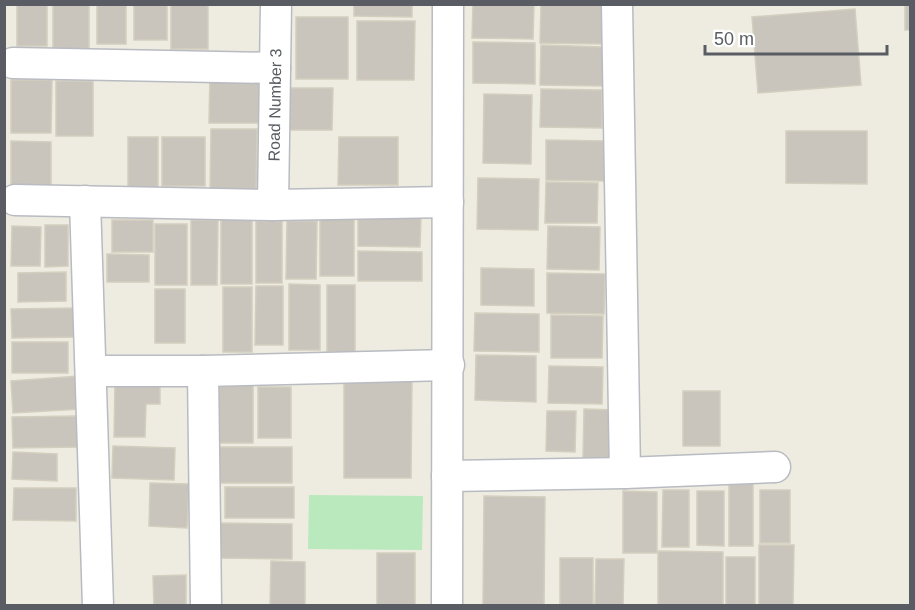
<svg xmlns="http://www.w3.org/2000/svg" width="915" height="610" font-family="Helvetica,sans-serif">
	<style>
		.green { fill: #b9e9bc }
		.building { fill: #c9c5bd; stroke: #d3cebe; stroke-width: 1.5 }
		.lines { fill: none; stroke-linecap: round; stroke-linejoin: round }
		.minor-casing { stroke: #b8bbc1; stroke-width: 33 }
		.minor { stroke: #fff; stroke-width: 30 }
		.labels { text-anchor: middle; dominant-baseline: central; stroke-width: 5; stroke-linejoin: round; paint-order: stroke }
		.street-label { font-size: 16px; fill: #595d63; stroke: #fff }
	</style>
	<rect width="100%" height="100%" fill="#eeece0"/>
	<path class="green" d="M309,495L423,496L422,550L308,549Z"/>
	<g class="building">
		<rect x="17" y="4" width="30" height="42"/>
		<rect x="53" y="4" width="36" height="47"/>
		<rect x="97" y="4" width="29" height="40"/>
		<rect x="134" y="4" width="33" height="36"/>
		<rect x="171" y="4" width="37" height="45"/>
		<path d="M354,4H412V17L354,16Z"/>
		<path d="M473,4H534L533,39L472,38Z"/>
		<path d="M541,4H603L602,44L540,43Z"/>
		<rect x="905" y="4" width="5" height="26"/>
		<path d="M855,9L861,85L758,93L752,17Z"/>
		<rect x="296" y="17" width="52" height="62"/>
		<path d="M357,21H415L414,80H357Z"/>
		<path d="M473,42L535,43V84L473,83Z"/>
		<path d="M541,45L604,47L603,86L540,85Z"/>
		<path d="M210,73H259V123H209Z"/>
		<path d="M11,80H52L51,133H11Z"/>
		<rect x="56" y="81" width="37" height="55"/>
		<path d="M287,88H333L332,130H287Z"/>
		<path d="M541,89L602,90V128L540,127Z"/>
		<path d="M484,94L532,95L531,164L483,163Z"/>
		<path d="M211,129H257L256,192H210Z"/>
		<path d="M786,131H867V184L786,183Z"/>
		<rect x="128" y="137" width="30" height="51"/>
		<rect x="162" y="137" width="43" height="49"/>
		<path d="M339,137H398V185H338Z"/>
		<path d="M546,140L605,141L604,181L546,180Z"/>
		<path d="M11,141L51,142V193H11Z"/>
		<path d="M478,178L539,179L538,230L477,229Z"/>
		<path d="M546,182L598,183L597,223H545Z"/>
		<path d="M358,216L421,217L420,247L358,246Z"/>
		<rect x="320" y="217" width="34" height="59"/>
		<rect x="221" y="219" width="31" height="65"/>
		<rect x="112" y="220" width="41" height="32"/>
		<path d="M191,220H218L217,285H191Z"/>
		<rect x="256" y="221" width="26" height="62"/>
		<path d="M287,221H317L316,279H286Z"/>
		<rect x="155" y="224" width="32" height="61"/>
		<path d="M45,225H68V266L45,267Z"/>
		<path d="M12,226L41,227L40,266H11Z"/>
		<path d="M548,226L600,227L599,270L547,269Z"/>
		<path d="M358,251L422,252V281H358Z"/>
		<path d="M107,254L149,255V282H107Z"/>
		<path d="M481,268L534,269V306L481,305Z"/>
		<path d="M66,272V301L18,302V273Z"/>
		<path d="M547,273L605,274L604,314L547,313Z"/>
		<path d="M289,284L320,285V350H289Z"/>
		<rect x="327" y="285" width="28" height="67"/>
		<path d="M256,286H283V345H255Z"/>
		<rect x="223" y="287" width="29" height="65"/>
		<rect x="155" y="289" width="30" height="54"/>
		<path d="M76,308V337L12,338L11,309Z"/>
		<path d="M475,313L539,314V352L474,351Z"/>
		<path d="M551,315L603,316L602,358H551Z"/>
		<rect x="12" y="342" width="56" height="31"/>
		<path d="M476,355L536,356V402L475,400Z"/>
		<path d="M549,366L603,367L602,404L548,403Z"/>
		<path d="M79,376L81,409L13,413L11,381Z"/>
		<path d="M344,380H412L411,478H344Z"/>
		<path d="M115,382L160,383V404H146L145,437H114Z"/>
		<rect x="217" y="382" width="36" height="61"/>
		<rect x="258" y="387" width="33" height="51"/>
		<rect x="683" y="391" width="37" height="55"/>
		<path d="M584,409L614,410L613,459L583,458Z"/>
		<path d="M547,411H576L575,452L546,451Z"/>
		<path d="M77,416L78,447L13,448L12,417Z"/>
		<path d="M113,446L175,448L174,480L112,478Z"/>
		<path d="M217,447H292V483H216Z"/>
		<path d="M13,452L57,454V481L12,479Z"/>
		<path d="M150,483L189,484L187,528L149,526Z"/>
		<rect x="729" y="484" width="24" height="62"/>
		<rect x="225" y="487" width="69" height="31"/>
		<path d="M14,488H76V521L13,520Z"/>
		<path d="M663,490H689V547H662Z"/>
		<rect x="760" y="490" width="30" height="53"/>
		<path d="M623,491L657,492V553H623Z"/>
		<path d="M697,491H724V546L697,545Z"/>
		<path d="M484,496L545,497L544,606H483Z"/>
		<path d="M218,523L292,524V559L218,558Z"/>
		<path d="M759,545H794L793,606H759Z"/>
		<path d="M658,551L723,552V606H658Z"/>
		<rect x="377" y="553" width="38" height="53"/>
		<rect x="726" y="557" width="29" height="49"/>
		<rect x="560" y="558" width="33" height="48"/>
		<path d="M596,559H624L623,606H595Z"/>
		<path d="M271,561L305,562V606H270Z"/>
		<path d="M186,575V606H154L153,576Z"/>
	</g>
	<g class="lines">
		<defs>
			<g id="minor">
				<path d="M617,4L625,473"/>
				<path d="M13,63L275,68"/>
				<path d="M15,200L273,205L448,202"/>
				<path d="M85,201L98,606"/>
				<path d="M273,205L276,4"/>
				<path d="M92,371H203L449,365"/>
				<path d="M203,371L206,606"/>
				<path d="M447,476L625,473L775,467"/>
				<path d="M447,606L448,4"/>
			</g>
		</defs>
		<use href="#minor" class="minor-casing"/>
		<use href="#minor" class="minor"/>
	</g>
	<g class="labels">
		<g class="street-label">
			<text transform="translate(275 105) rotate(-89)">Road Number 3</text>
		</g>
	</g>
	<rect width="915" height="610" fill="none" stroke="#595d63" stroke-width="12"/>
	<path d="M705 45v9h182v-9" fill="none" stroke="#595d63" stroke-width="3"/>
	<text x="714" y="45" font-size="18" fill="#595d63" stroke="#ffffff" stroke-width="4.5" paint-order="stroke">50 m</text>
</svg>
